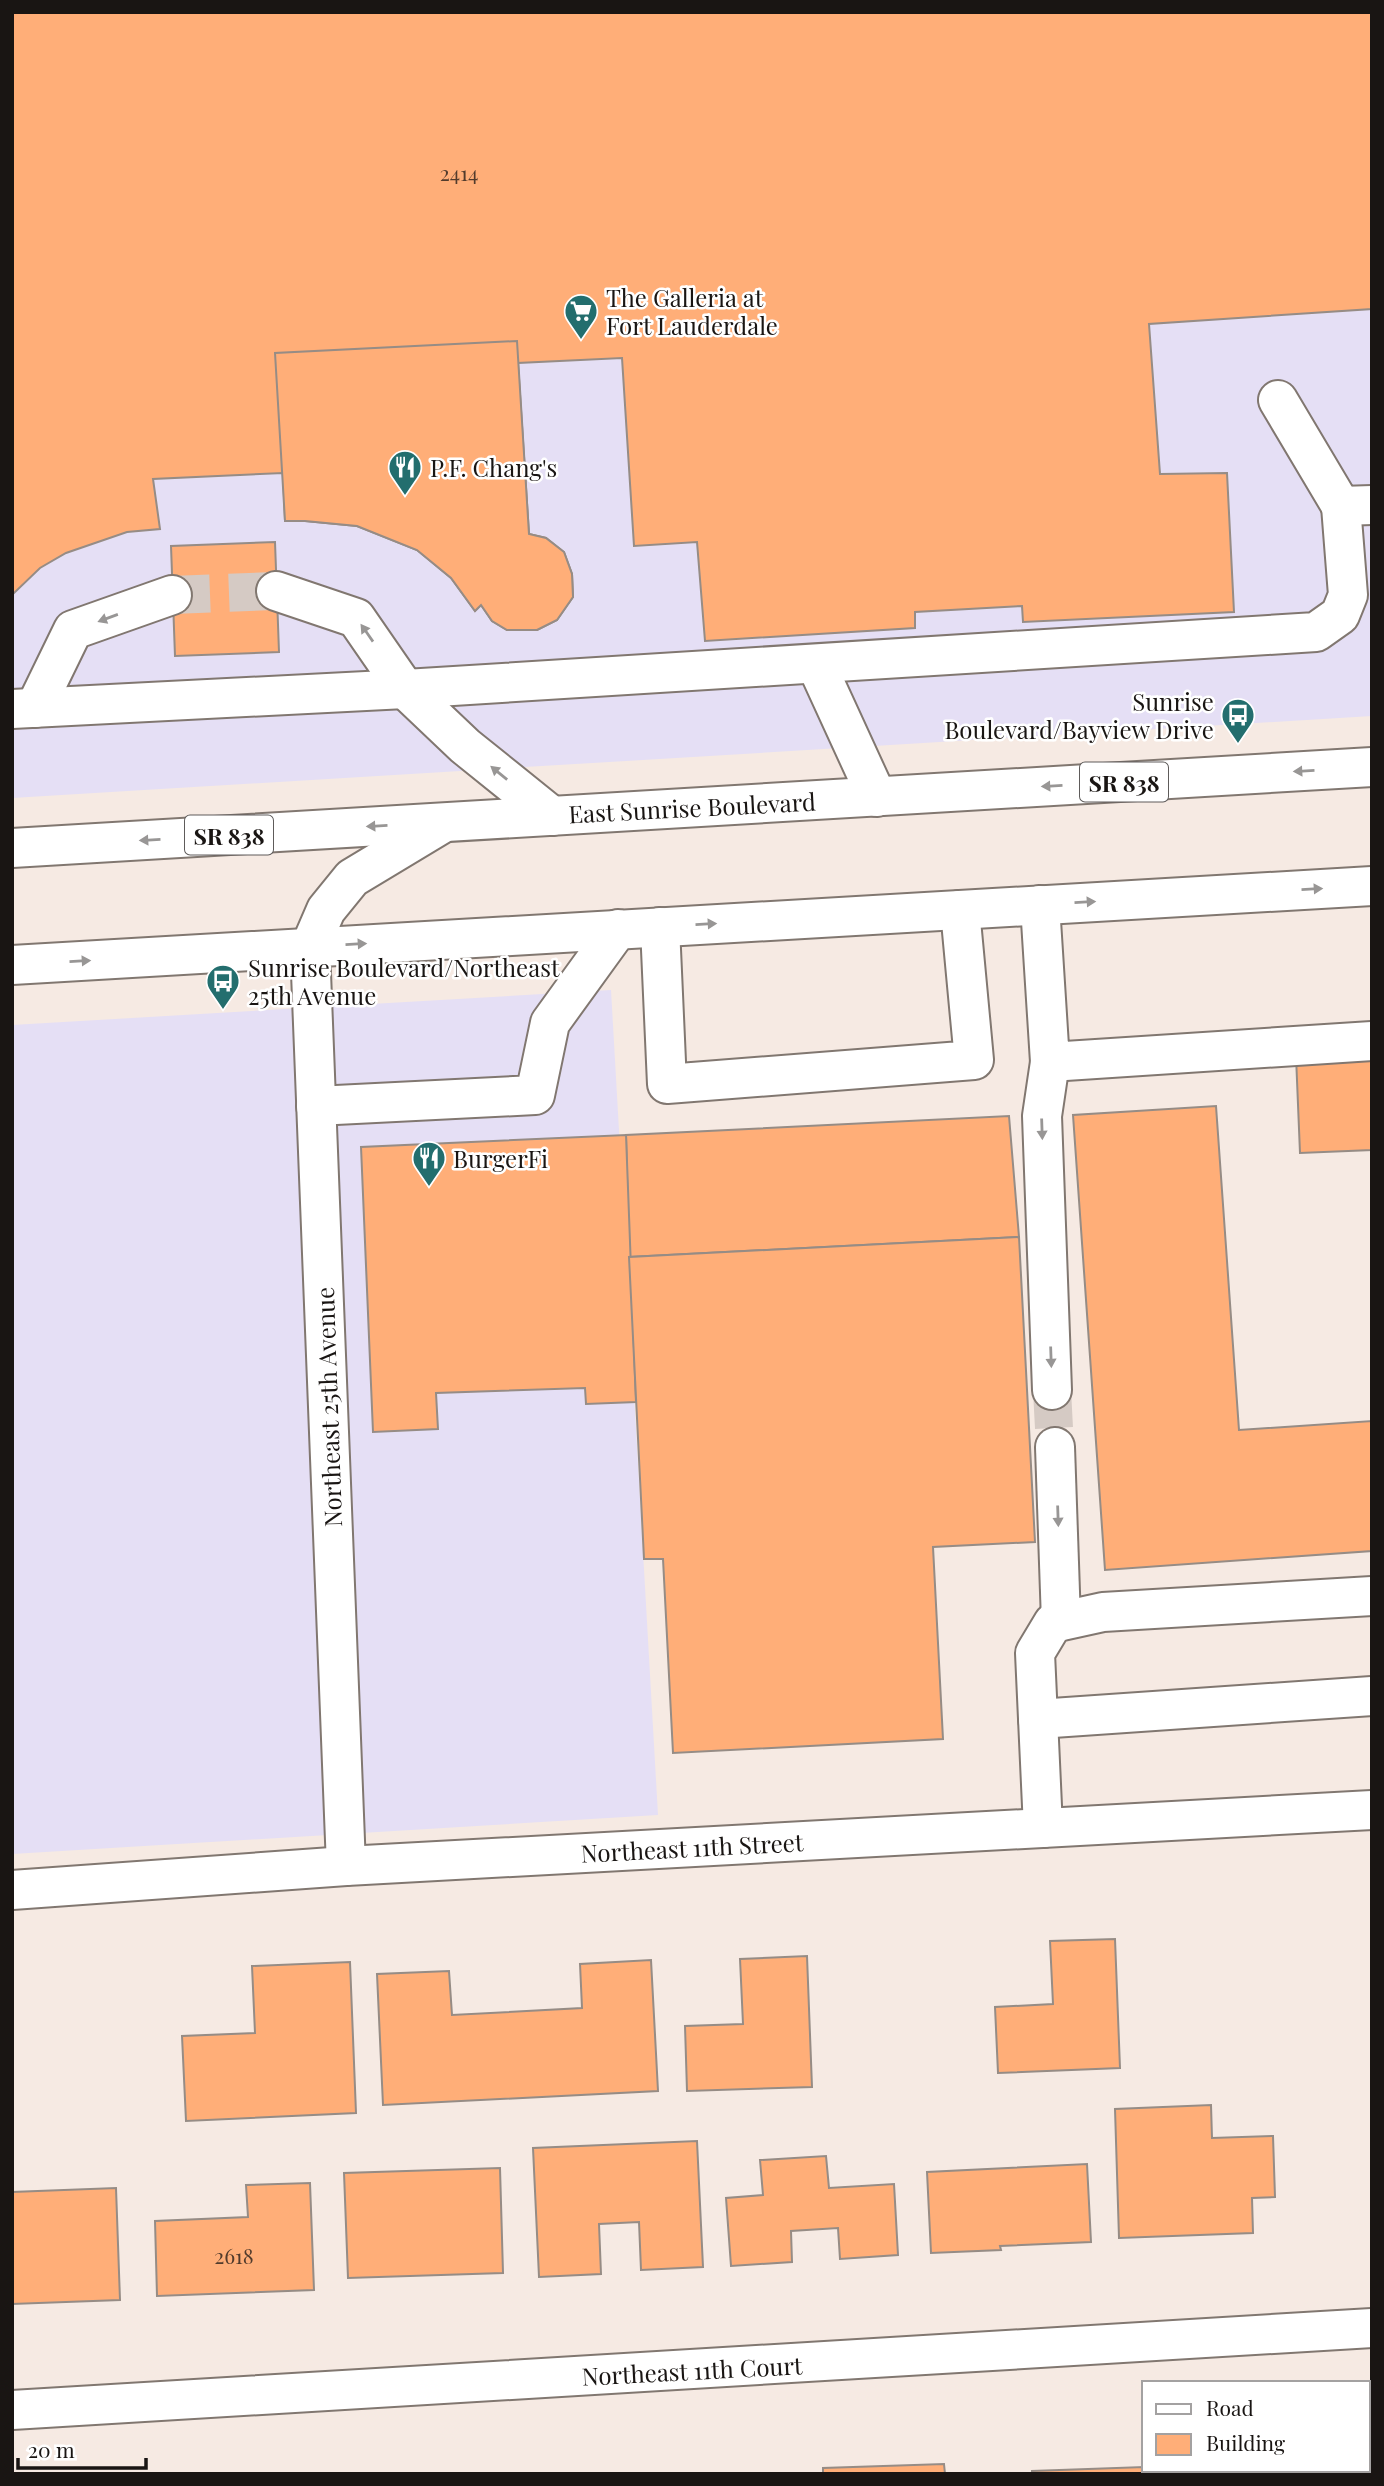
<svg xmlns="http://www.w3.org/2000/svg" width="1384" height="2486" font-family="'Playfair Display',serif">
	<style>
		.commercial { fill: #e5dff5 }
		.building { fill: #ffae78; stroke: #968c85; stroke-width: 2 }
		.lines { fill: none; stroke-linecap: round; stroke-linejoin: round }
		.minor-tunnel { stroke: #d5cac4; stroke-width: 38; stroke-dasharray: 38 19; stroke-linecap: butt }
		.minor-casing { stroke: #817770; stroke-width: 42 }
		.major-casing { stroke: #817770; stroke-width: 42 }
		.minor { stroke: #fff; stroke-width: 38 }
		.major { stroke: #fff; stroke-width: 38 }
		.oneway { fill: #989695 }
		.labels { text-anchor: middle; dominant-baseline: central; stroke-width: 5; stroke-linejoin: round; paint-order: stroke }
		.number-label { font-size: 21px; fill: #523b2c }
		.shield { fill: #fff; stroke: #5e5b5a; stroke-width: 2 }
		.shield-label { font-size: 23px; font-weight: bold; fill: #191513 }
		.poi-label { font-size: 24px; fill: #191513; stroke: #fff; text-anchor: start }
		.street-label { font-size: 24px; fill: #191513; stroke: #fff }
	</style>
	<rect width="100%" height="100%" fill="#f6eae3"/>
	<g class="commercial">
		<path d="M12,12H1372V716L12,798Z"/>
		<path d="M611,990L658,1815L12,1854V1025Z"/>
	</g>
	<g class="building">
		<path d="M12,12H1372V309L1149,324L1160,474L1227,473L1234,612L1023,622L1022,606L915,612V628L705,641L697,542L634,546L622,358L518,363L529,534L546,538L564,552L572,574L573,597L557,620L537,630H507L492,621L481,605L475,611L451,578L417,550L357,526L305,521H285L283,473L153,479L160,529L127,532L66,553L40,568L12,595Z"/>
		<path d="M517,341L529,534L546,538L564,552L572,574L573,597L557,620L537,630H507L492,621L481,605L475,611L451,578L417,550L357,526L305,521H285L275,353Z"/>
		<path d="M275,542L279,652L175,656L171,546Z"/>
		<path d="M1372,1052V1150L1300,1153L1296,1056Z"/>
		<path d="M1216,1106L1239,1430L1372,1421V1551L1105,1570L1073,1115Z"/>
		<path d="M1009,1116L1019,1237L629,1257L626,1135Z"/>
		<path d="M626,1135L636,1402L586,1404L585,1388L436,1393L438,1429L373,1432L361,1147Z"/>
		<path d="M1019,1237L1035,1542L933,1547L943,1739L673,1753L663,1559H644L629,1257Z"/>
		<path d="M1115,1939L1120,2068L998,2073L995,2007L1053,2004L1050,1941Z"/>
		<path d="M807,1956L812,2087L687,2091L685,2026L743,2024L740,1959Z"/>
		<path d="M651,1960L658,2091L383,2105L377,1974L449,1971L452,2015L582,2008L580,1964Z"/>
		<path d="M350,1962L356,2113L186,2121L182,2036L255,2033L252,1966Z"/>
		<path d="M1211,2105L1212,2138L1273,2136L1275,2197L1252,2198L1253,2233L1119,2238L1115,2109Z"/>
		<path d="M697,2141L703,2267L641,2270L639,2222L599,2224L601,2274L539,2277L533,2148Z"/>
		<path d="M826,2156L829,2188L894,2184L898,2255L840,2259L838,2228L791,2231L792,2262L731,2266L726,2198L763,2195L760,2160Z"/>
		<path d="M1087,2164L1091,2242L1000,2246L1001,2250L931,2253L927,2172Z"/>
		<path d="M500,2168L503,2273L348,2278L344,2173Z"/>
		<path d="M310,2183L314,2290L157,2296L155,2221L248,2217L246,2185Z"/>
		<path d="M116,2188L120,2300L12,2304V2192Z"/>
		<path d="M944,2464L945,2474H823V2468Z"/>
		<path d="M1144,2467V2470H1149V2474H1032V2471Z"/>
		<path d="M1309,2470H1363L1364,2474H1309Z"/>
	</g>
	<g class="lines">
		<g class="minor-tunnel">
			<path d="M172,595L276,591"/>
			<path d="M1052,1390L1055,1447"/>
		</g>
		<defs>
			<g id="minor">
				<path d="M1278,400L1341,506L1372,505"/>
				<path d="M276,591L356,618L405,689L465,746L552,816"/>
				<path d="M816,664L877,797"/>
				<path d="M35,708L73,630L172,595"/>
				<path d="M12,709L405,689L1316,632L1340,615L1348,595L1341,506"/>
				<path d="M1040,905L1050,1062L1372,1041"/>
				<path d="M660,927L667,1084L974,1060L960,910"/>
				<path d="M310,947L346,1866"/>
				<path d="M1050,1062L1042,1116L1052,1390"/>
				<path d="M316,1106L535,1095L550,1023L618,929"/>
				<path d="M1055,1447L1061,1621"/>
				<path d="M1038,1719L1372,1696"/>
				<path d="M1043,1828L1035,1653L1053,1623L1103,1612L1372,1596"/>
				<path d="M12,1890L346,1866L1372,1810"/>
				<path d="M12,2410L1372,2328"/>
			</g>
			<g id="major">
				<path d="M12,848L1372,767"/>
				<path d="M310,947L326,910L352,878L440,825"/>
				<path d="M12,965L1372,886"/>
			</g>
		</defs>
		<use href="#minor" class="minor-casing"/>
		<use href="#major" class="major-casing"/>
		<use href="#minor" class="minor"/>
		<use href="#major" class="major"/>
	</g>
	<defs><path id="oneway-solid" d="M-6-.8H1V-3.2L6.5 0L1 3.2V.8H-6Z" transform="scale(1.75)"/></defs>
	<g class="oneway">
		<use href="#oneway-solid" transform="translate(108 618) rotate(160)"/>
		<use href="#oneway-solid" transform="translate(367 633) rotate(-125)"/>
		<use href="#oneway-solid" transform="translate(1304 771) rotate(177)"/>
		<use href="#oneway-solid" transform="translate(499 773) rotate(-141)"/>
		<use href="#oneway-solid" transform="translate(1052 786) rotate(177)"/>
		<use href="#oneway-solid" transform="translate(377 826) rotate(177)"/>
		<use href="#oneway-solid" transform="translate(150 840) rotate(177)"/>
		<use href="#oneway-solid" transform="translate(1312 889) rotate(-3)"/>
		<use href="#oneway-solid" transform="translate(1085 902) rotate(-3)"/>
		<use href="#oneway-solid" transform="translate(706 924) rotate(-3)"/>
		<use href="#oneway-solid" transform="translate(356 944) rotate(-3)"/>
		<use href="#oneway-solid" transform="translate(80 961) rotate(-3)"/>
		<use href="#oneway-solid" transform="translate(1042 1129) rotate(88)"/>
		<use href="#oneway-solid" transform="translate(1051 1357) rotate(88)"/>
		<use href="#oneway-solid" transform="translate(1058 1516) rotate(88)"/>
	</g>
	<defs>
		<symbol id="supermarket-pin" viewBox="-11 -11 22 30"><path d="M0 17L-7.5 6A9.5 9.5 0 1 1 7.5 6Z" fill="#236e6e" stroke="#fff"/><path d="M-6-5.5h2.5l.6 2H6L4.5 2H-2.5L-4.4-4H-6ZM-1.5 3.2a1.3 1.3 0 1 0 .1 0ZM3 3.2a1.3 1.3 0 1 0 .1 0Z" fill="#fff"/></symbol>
		<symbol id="restaurant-pin" viewBox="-11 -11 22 30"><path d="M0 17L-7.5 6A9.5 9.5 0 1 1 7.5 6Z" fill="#236e6e" stroke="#fff"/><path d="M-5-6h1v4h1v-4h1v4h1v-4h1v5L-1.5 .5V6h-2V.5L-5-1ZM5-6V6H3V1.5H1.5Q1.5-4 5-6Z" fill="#fff"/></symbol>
		<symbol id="bus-pin" viewBox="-11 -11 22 30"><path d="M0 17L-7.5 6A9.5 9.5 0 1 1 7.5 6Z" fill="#236e6e" stroke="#fff"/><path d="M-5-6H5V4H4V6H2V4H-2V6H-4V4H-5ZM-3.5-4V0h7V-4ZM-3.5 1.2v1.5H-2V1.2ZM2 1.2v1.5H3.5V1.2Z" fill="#fff"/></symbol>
	</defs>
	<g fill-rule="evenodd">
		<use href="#supermarket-pin" x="562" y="292" width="38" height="52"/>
		<use href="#restaurant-pin" x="386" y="448" width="38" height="52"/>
		<use href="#bus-pin" x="1219" y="696" width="38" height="52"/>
		<use href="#bus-pin" x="204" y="962" width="38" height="52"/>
		<use href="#restaurant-pin" x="410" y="1139" width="38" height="52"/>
	</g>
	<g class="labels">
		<g class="number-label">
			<text x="459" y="172">2414</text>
			<text x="234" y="2255">2618</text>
		</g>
		<g class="shield">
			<rect x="1080" y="762.5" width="88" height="39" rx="5"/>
			<rect x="185" y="815.5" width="88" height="39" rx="5"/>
		</g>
		<g class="shield-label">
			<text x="1124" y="782">SR 838</text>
			<text x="229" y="835">SR 838</text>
		</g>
		<g class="poi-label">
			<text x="606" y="297">The Galleria at<tspan x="606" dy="28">Fort Lauderdale</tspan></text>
			<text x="430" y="467">P.F. Chang's</text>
			<text x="1214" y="701" text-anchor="end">Sunrise<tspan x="1214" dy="28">Boulevard/Bayview Drive</tspan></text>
			<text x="248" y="967">Sunrise Boulevard/Northeast<tspan x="248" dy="28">25th Avenue</tspan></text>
			<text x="453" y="1158">BurgerFi</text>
		</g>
		<g class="street-label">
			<text transform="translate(692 807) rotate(-3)">East Sunrise Boulevard</text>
			<text transform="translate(328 1407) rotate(-92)">Northeast 25th Avenue</text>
			<text transform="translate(692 1847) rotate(-3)">Northeast 11th Street</text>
			<text transform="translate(692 2370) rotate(-3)">Northeast 11th Court</text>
		</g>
	</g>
	<rect width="1384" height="2486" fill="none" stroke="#191513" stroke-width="28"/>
	<rect x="1142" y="2381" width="228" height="91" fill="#ffffff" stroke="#a3a1a1" stroke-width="2"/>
	<rect x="1156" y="2404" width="35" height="10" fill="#ffffff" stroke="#a3a1a1" stroke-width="2"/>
	<text x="1206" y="2416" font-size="21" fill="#191513">Road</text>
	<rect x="1156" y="2434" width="35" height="21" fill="#ffae78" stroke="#a3a1a1" stroke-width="2"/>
	<text x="1206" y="2451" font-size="21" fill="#191513">Building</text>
	<path d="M18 2458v10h128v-10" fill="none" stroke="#191513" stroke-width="3.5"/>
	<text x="28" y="2458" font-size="21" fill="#191513" stroke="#ffffff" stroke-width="5" paint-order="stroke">20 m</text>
</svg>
